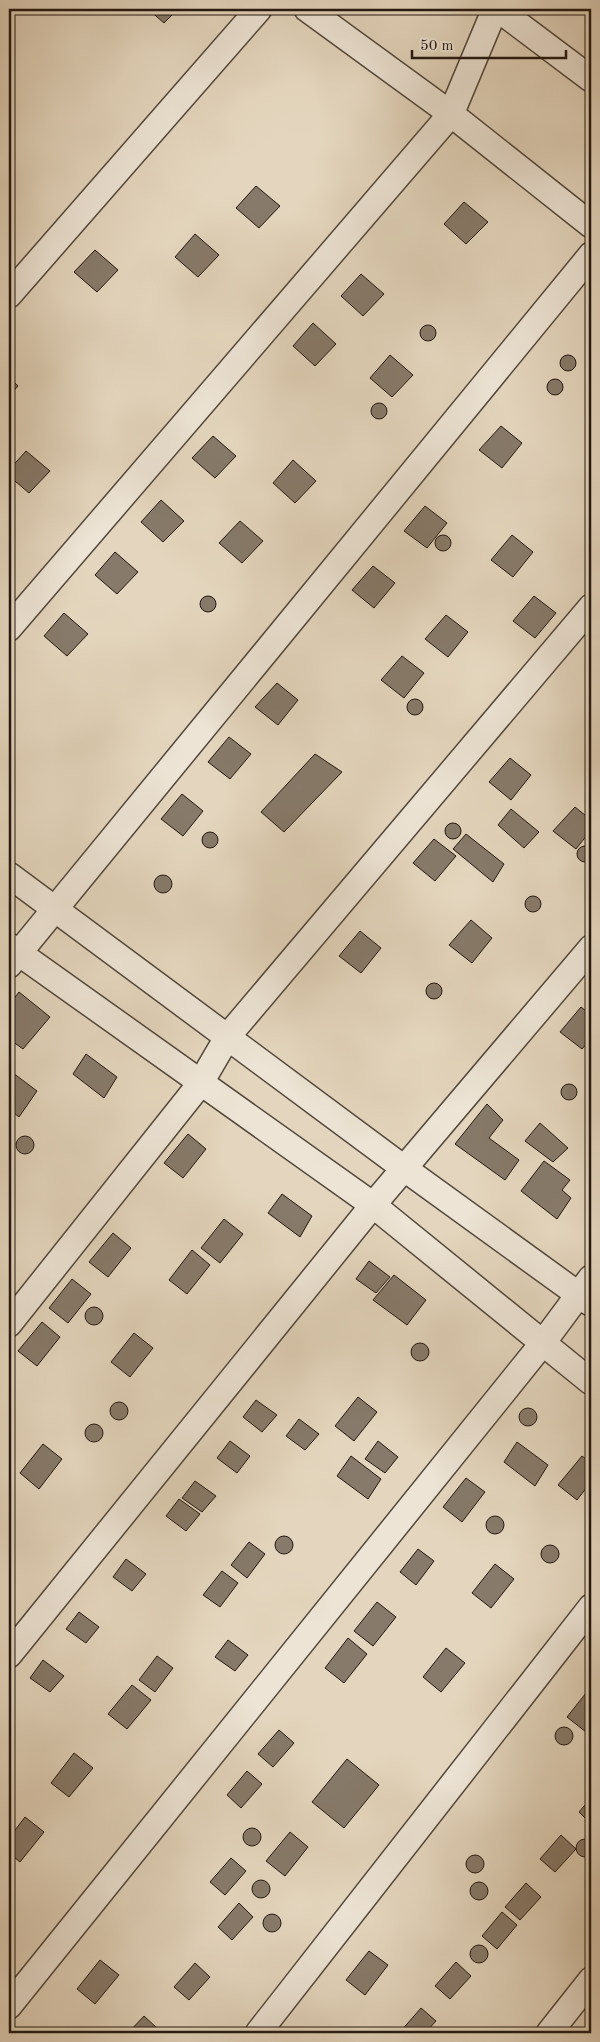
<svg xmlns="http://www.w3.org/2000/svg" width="600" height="2042" font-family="'Old Standard TT',serif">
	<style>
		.building { fill: #877a6a; stroke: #221710 }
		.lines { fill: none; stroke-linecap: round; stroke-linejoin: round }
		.street-casing { stroke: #52473c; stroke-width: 28 }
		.street { stroke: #ede4d5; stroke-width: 25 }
	</style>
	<rect width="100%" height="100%" fill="#e4d6be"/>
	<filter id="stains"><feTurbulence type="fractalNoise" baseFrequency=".004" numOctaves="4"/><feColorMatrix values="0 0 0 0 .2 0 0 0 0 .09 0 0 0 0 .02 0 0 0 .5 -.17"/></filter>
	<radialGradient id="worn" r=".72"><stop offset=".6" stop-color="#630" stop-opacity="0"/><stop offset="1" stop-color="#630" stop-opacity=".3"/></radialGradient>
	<g class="building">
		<path d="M148,9H178L164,23Z"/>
		<path d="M256,186L280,206L259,228L236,208Z"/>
		<path d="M464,202L488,222L466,244L444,224Z"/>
		<path d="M195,234L219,255L198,277L175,257Z"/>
		<path d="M95,250L118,270L97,292L74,272Z"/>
		<path d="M361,274L384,294L363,316L341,296Z"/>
		<path d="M313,323L336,344L315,366L293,346Z"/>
		<circle cx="428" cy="333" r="8"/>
		<circle cx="568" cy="363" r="8"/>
		<path d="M390,355L413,375L392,397L370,378Z"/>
		<path d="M9,377L18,386L9,396Z"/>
		<circle cx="555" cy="387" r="8"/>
		<circle cx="379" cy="411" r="8"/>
		<path d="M501,426L522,443L502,468L479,450Z"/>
		<path d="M213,436L236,456L215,478L192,458Z"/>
		<path d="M26,451L50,471L29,493L9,476V470Z"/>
		<path d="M293,460L316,481L295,503L273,483Z"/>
		<path d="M161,500L184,521L163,542L141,522Z"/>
		<path d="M425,506L447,523L427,548L404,531Z"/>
		<path d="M240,521L263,541L242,563L219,543Z"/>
		<circle cx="443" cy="543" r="8"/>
		<path d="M512,535L533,552L513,577L491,560Z"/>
		<path d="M115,552L138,572L117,594L95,575Z"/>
		<path d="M373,566L395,583L374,608L352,590Z"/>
		<circle cx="208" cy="604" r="8"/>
		<path d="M534,596L556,613L535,638L513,621Z"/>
		<path d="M64,613L88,634L67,656L44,636Z"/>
		<path d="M446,615L468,632L448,657L425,639Z"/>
		<path d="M402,656L424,673L404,698L381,680Z"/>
		<path d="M277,683L298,700L278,725L255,707Z"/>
		<circle cx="415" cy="707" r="8"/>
		<path d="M229,737L251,754L230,779L208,762Z"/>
		<path d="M315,754L342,772L284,832L261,812Z"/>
		<path d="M510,758L531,775L511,800L489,782Z"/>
		<path d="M182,794L203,811L183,836L161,819Z"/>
		<path d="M575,807L591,820V830L576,849L553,831Z"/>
		<path d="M511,809L539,832L524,848L498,825Z"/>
		<circle cx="453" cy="831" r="8"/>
		<circle cx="210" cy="840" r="8"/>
		<path d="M466,834L504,864L493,882L453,849Z"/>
		<path d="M434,839L456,856L435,881L413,863Z"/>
		<circle cx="585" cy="854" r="8"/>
		<circle cx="163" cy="884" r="9"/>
		<circle cx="533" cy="904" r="8"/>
		<path d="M471,920L492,938L472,963L449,945Z"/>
		<path d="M360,931L381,948L361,973L339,956Z"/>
		<circle cx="434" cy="991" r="8"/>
		<path d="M19,992L50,1017L23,1049L9,1039V1005Z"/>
		<path d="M581,1007L591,1015V1039L582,1049L560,1032Z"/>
		<path d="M86,1054L117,1077L104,1098L73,1074Z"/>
		<path d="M9,1070L37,1091L19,1117L9,1109Z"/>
		<circle cx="569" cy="1092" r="8"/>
		<path d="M487,1104L503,1120L489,1138L519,1160L505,1180L455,1144Z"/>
		<path d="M540,1123L568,1148L553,1162L525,1141Z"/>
		<path d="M188,1134L206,1149L183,1178L164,1163Z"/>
		<circle cx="25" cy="1145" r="9"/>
		<path d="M544,1161L570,1180L562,1190L571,1198L557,1219L521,1191Z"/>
		<path d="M282,1194L312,1216L300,1237L268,1213Z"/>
		<path d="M224,1219L243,1234L220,1263L201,1248Z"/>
		<path d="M113,1233L131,1248L108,1277L89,1262Z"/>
		<path d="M192,1250L210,1265L187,1294L169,1280Z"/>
		<path d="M369,1261L390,1277L376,1293L356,1279Z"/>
		<path d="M394,1275L426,1300L407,1325L373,1300Z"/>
		<path d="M72,1279L91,1294L68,1323L49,1308Z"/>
		<circle cx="94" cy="1316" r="9"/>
		<path d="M42,1322L60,1337L37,1366L18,1351Z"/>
		<path d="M134,1333L153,1348L130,1377L111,1362Z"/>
		<circle cx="420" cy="1352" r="9"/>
		<path d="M358,1397L377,1412L354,1441L335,1426Z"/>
		<path d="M256,1400L277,1415L262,1432L243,1417Z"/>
		<circle cx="119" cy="1411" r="9"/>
		<circle cx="528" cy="1417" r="9"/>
		<path d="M299,1419L319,1434L305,1450L286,1436Z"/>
		<circle cx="94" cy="1433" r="9"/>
		<path d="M230,1441L250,1456L237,1473L217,1458Z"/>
		<path d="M378,1441L398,1457L385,1473L365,1459Z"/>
		<path d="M517,1442L548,1465L535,1486L504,1462Z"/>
		<path d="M43,1444L62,1459L39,1489L20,1473Z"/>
		<path d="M351,1456L381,1479L368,1499L337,1476Z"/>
		<path d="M582,1456L591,1463V1482L577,1500L558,1485Z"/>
		<path d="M466,1478L485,1492L462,1522L443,1507Z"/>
		<path d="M195,1481L216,1496L202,1512L182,1498Z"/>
		<path d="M179,1499L200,1514L186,1531L166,1516Z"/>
		<circle cx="495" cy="1525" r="9"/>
		<circle cx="284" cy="1545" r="9"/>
		<path d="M249,1542L265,1554L247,1578L231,1565Z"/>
		<circle cx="550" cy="1554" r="9"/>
		<path d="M418,1549L434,1561L416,1585L400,1572Z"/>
		<path d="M126,1559L146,1574L132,1591L113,1577Z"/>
		<path d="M495,1564L514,1579L491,1608L472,1593Z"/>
		<path d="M222,1571L238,1583L220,1607L203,1595Z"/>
		<path d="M377,1602L396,1617L373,1646L354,1631Z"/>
		<path d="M79,1612L99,1627L86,1643L66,1629Z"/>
		<path d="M348,1638L367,1654L344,1683L325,1668Z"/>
		<path d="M228,1640L248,1655L235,1671L215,1657Z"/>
		<path d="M446,1648L465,1663L441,1692L423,1677Z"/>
		<path d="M157,1656L173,1668L155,1692L139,1680Z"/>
		<path d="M43,1660L64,1676L50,1692L30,1678Z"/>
		<path d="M132,1685L151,1700L127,1729L108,1714Z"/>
		<path d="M590,1688L591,1725L586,1732L567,1717Z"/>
		<circle cx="564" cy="1736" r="9"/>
		<path d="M279,1730L294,1743L273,1767L258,1754Z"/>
		<path d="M74,1753L93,1768L69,1797L51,1783Z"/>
		<path d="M347,1759L379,1785L344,1828L312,1802Z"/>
		<path d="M247,1771L262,1784L241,1808L227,1795Z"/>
		<path d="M591,1798V1824L579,1812Z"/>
		<path d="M25,1817L44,1832L20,1862L9,1853V1838Z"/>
		<circle cx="252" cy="1837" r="9"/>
		<path d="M290,1832L308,1847L285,1876L266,1861Z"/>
		<path d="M561,1835L576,1849L555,1872L540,1859Z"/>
		<circle cx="585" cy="1848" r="9"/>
		<circle cx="475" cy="1864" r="9"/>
		<path d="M231,1858L246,1871L225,1895L210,1882Z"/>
		<circle cx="261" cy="1889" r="9"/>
		<circle cx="479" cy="1891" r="9"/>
		<path d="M526,1883L541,1897L520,1920L505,1907Z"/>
		<path d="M239,1903L253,1917L232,1940L218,1927Z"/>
		<path d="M502,1912L517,1925L497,1949L482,1936Z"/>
		<circle cx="272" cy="1923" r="9"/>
		<circle cx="479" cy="1954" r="9"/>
		<path d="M369,1951L388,1965L365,1995L346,1980Z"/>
		<path d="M100,1960L119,1975L95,2004L77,1989Z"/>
		<path d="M456,1962L471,1976L450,1999L435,1986Z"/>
		<path d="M195,1963L210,1977L189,2000L174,1987Z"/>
		<path d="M421,2008L436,2021L425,2033H402L400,2032Z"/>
		<path d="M144,2016L158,2029L155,2033H128Z"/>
	</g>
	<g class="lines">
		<defs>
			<g id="street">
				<path d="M307,9L451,114L591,225"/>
				<path d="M498,9L591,79"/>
				<path d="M9,295L259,9"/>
				<path d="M9,628L451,114L495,9"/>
				<path d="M9,875L405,1169L590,1303"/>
				<path d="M9,946L373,1205L591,1382"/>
				<path d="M9,965L591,255"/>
				<path d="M9,1324L200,1084L228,1036L591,607"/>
				<path d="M9,1655L373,1205L591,948"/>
				<path d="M9,2006L542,1344L591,1278"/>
				<path d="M258,2033L591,1607"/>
				<path d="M549,2033L591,1980"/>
			</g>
		</defs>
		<use href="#street" class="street-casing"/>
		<use href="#street" class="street"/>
	</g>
	<rect width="600" height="2042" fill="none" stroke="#e4d6be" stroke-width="30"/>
	<rect x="10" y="10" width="580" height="2022" fill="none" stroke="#221710" stroke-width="2.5"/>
	<rect x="15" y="15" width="570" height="2012" fill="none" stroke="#221710"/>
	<path d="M412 50v8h154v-8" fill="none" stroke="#221710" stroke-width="2.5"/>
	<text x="420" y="50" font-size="15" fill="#221710" stroke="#ede4d5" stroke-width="4" paint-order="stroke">50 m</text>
	<rect width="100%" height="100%" filter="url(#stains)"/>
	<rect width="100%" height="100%" fill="url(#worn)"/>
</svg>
